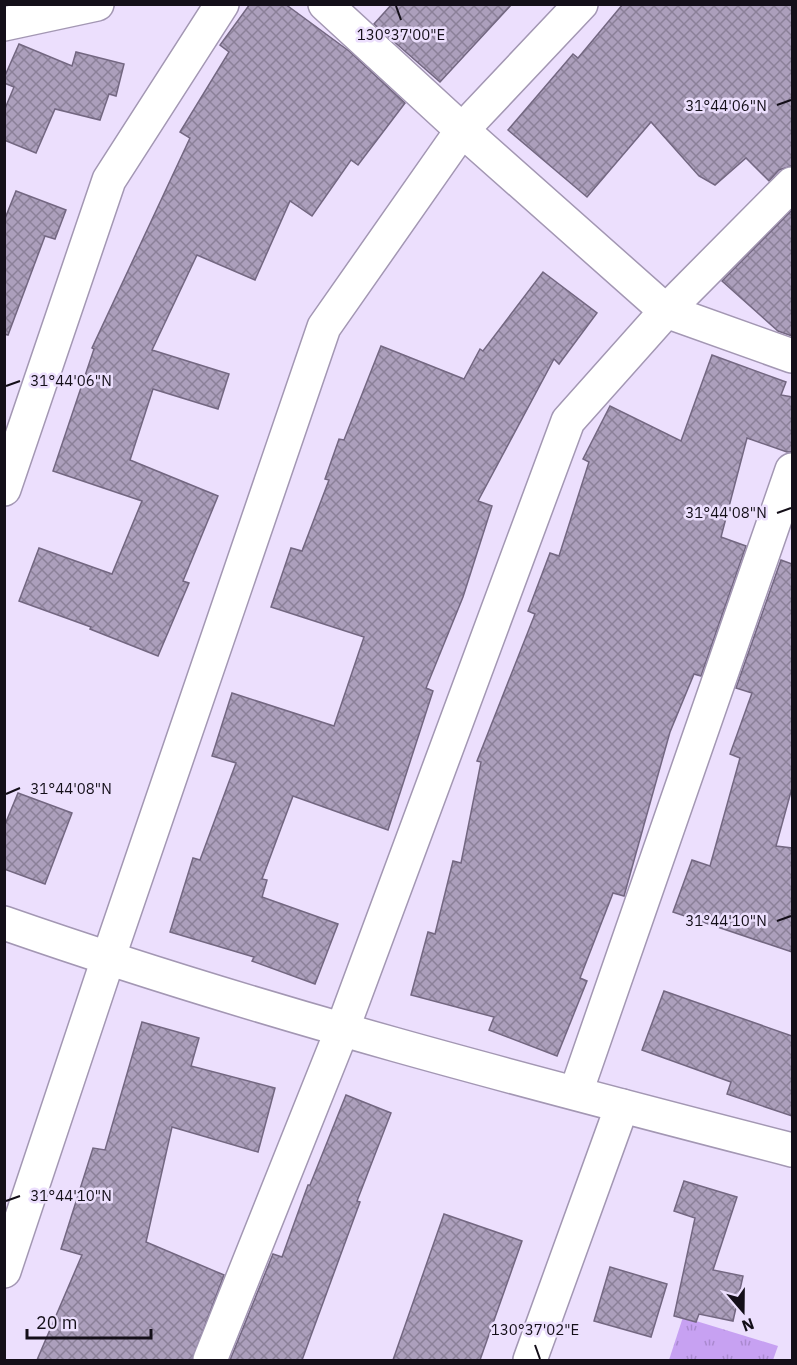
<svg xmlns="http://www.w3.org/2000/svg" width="797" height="1365" font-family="'IBM Plex Sans',sans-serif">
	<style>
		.grass { fill: url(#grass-tufts) }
		.building { fill: url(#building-cross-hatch); stroke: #736781; stroke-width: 1.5 }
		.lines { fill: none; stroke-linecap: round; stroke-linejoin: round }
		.street-casing { stroke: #a397b3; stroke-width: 36 }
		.secondary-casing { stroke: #a397b3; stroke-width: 36 }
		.street { stroke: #fff; stroke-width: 33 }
		.secondary { stroke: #fff; stroke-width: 33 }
		.ticks { fill: none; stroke: #140f19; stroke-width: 2 }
		.ticks-label { font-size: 15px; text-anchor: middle; fill: #140f19; stroke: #ecdffd; stroke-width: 5; stroke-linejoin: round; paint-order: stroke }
	</style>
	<defs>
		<pattern id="grass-tufts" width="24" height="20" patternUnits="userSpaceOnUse" patternTransform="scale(1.5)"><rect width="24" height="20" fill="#c7a1f2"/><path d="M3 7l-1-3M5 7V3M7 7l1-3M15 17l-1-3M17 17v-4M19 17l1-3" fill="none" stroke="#aa89cf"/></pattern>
		<pattern id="building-cross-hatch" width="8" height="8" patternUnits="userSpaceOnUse" patternTransform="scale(1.5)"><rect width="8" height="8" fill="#ac9fbc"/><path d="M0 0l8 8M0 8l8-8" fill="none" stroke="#8b8098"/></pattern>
	</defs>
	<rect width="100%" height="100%" fill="#ecdffd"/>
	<path class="grass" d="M683,1317L778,1346L773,1360H669Z"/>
	<g class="building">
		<path d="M250,4H285L349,51L405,103L358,165L351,160L312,216L290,201L255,280L197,255L152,350L229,374L218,409L153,389L130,460L218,496L183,581L189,583L158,656L90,629L91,627L19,601L39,548L112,574L142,501L53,471L94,349L92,348L190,138L180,132L229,52L220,45Z"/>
		<path d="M392,4H512L440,82L374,24Z"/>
		<path d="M623,4H792V166L779,170L769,181L746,158L715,185L699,176L651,122L587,197L508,130L573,54L578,58Z"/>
		<path d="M19,44L72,66L76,52L124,64L116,96L109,94L100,120L55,109L36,153L4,140V111L14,87L4,83V78Z"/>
		<path d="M16,191L66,210L55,239L45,236L8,335L4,334V221Z"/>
		<path d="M792,210V336L778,331L722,281Z"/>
		<path d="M543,272L597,313L559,364L554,359L478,501L492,506L463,597L426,688L433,691L388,830L293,796L262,879L267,880L262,897L338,924L315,984L252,961L254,957L170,932L193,858L200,860L236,763L212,756L232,693L334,726L364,637L271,607L291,548L302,551L329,480L325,479L339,439L344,440L381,346L464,379L480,349L483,351Z"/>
		<path d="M712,355L786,382L781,395L792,397V452H787L747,438L721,537L746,546L701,676L694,674L670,732L624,896L613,893L580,978L587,981L557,1056L489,1030L494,1017L411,995L428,932L435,934L453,861L461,863L481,762L477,761L535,614L528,611L550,553L559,556L589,462L583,459L610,406L681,441Z"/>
		<path d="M781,560L792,564V788L776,846L792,848V952L673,912L692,860L710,866L740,758L730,754L752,693L736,688Z"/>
		<path d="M18,793L72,813L45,884L4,869V827Z"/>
		<path d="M664,991L792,1036V1116L727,1094L731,1082L642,1050Z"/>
		<path d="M142,1022L199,1038L191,1066L275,1088L258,1152L172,1127L146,1242L224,1275L192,1360H37L82,1255L61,1249L93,1148L105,1150Z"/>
		<path d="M346,1095L391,1113L357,1201L360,1202L302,1360H230L273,1254L282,1257L308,1185H310Z"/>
		<path d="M684,1181L737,1197L713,1270L743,1276L733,1321L699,1314L696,1322L674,1316L695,1218L674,1211Z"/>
		<path d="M444,1214L522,1241L480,1360H393Z"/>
		<path d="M610,1267L667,1284L651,1337L594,1321Z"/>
	</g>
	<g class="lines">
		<defs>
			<g id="street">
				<path d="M325,4L462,130L666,311L792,356"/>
				<path d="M4,24L97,4"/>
				<path d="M4,489L109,180L222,4"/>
				<path d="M576,1092L792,470"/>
				<path d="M4,1271L108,959"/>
				<path d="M210,1360L342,1030L568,421L666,311L792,184"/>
				<path d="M530,1360L622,1106"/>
			</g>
			<g id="secondary">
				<path d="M4,923C262,1013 528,1082 792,1150"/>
				<path d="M108,959L324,327L462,130L581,4"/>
			</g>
		</defs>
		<use href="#street" class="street-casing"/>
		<use href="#secondary" class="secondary-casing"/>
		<use href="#street" class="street"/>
		<use href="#secondary" class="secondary"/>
	</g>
	<path class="ticks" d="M396,6L401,20M777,105L791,100M6,386L20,381M777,513L791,508M6,794L20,788M777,921L791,916M6,1201L20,1196M535,1345L540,1359"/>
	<g class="ticks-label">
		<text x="401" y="40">130°37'00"E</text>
		<text x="726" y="111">31°44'06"N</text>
		<text x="71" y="386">31°44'06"N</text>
		<text x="726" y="518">31°44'08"N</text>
		<text x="71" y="794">31°44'08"N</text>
		<text x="726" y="926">31°44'10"N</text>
		<text x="71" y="1201">31°44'10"N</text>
		<text x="535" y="1335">130°37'02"E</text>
	</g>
	<rect width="797" height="1365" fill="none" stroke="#140f19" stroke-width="12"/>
	<g transform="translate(743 1311) rotate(160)" stroke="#ecdffd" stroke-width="4.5" paint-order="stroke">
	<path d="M0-4.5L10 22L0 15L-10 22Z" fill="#140f19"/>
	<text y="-9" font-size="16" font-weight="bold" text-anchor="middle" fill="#140f19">N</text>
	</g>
	<path d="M27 1329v9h124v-9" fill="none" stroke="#140f19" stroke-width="3"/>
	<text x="36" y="1329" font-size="18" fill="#140f19" stroke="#ecdffd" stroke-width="4.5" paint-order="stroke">20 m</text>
</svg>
